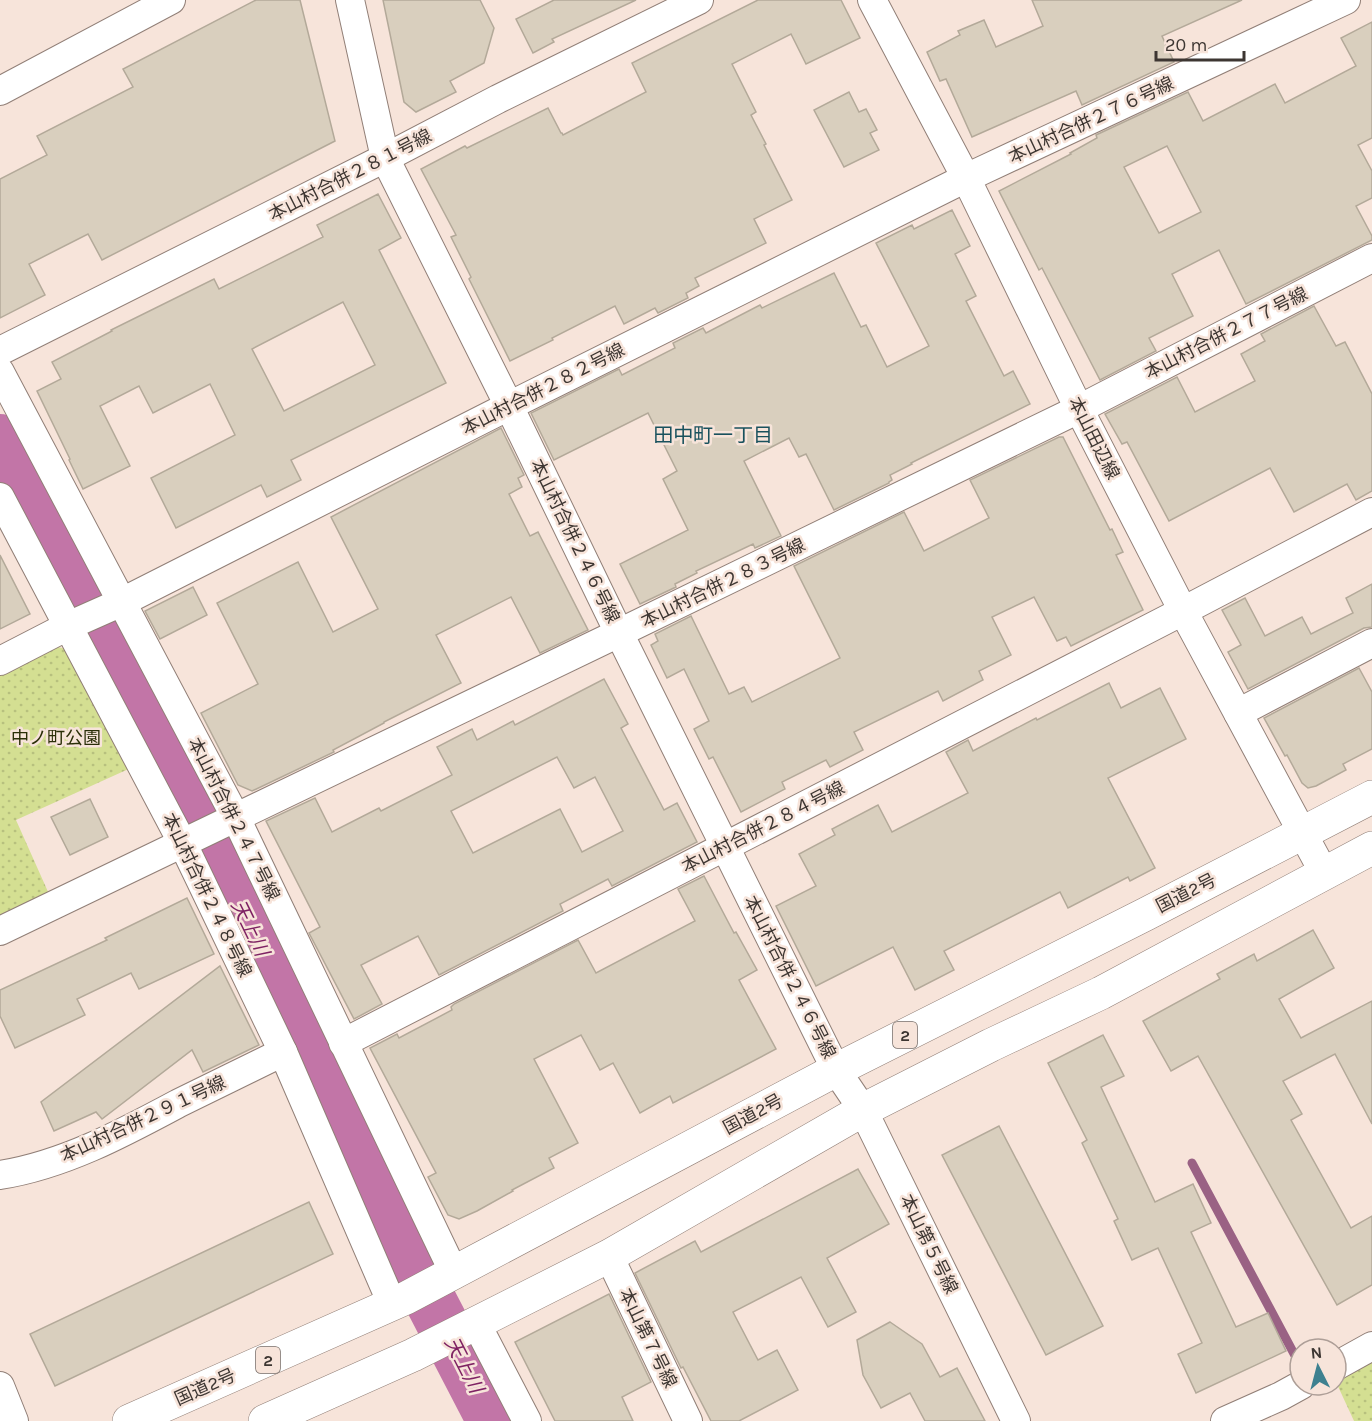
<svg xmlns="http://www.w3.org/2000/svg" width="1372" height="1421" font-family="Karla,'Noto Sans JP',sans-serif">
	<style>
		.park { fill: url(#park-dots) }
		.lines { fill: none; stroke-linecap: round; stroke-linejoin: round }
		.stream { stroke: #9a6284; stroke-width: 9 }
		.river { stroke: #c275a7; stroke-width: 52 }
		.building { fill: #d9cfbe; stroke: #b3a999; stroke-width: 1.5; fill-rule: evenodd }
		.minor-casing { stroke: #917f77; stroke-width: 30 }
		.highway-casing { stroke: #917f77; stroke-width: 34 }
		.minor { stroke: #fff; stroke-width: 28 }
		.highway { stroke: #fff; stroke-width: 33 }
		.labels { text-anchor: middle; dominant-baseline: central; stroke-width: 5; stroke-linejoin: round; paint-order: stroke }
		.shield { fill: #f7e4da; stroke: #756a64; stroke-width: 1.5 }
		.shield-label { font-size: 16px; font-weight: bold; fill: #3d3632 }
		.street-label { font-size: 18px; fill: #3d3632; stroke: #f7e4da }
		.park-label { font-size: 18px; fill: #2b2f08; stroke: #f7e4da }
		.neighbourhood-label { font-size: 20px; fill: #19515d; stroke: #f7e4da }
		.water-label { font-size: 20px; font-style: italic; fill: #7e2263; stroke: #f7e4da }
	</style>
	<defs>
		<pattern id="park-dots" width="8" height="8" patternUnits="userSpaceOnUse" patternTransform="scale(1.5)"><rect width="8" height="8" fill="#d4df92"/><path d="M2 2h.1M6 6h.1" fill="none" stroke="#b7c07e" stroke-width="1.8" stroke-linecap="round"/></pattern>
	</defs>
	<rect width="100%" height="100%" fill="#f7e4da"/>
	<g class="park">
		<path d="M58,647L74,651L133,767L16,820L49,894L0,918V676Z"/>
		<path d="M1372,1362V1421H1354L1336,1382Z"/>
	</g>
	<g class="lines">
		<path class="stream" d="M1192,1163L1300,1365"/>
		<path class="river" d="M0,440L190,803L413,1267L493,1421"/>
	</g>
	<g class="building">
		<path d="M256,0H300L335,141L102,260L88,234L29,264L45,295L0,318V179L47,155L37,136L133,87L123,69Z"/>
		<path d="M383,0H480L494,28L484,63L450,81L456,92L416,112L404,102Z"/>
		<path d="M554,0H636L552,39L554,42L533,53L516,19Z"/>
		<path d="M758,0H841L860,38L806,64L791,34L732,64L756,112L751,115L766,144L764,145L792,200L754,219L766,243L695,278L699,286L686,293L688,298L658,313L655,308L624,324L615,306L552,338L553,340L510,361L469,279L471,277L451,237L456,235L421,169L465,146L467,148L548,108L561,133H562L563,135L646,92L632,63Z"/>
		<path d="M1032,0H1242L1162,36L1174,62L1082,105L1076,91L972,137L946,79L940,81L927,52L960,35L958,31L984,20L996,47L1043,26Z"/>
		<path d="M1372,22V138L1358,145L1372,171V198L1356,206L1372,236V240L1246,304L1219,250L1172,274L1193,316L1149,338L1156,351L1100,380L1042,268L1039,270L999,191L1071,154L1070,153L1097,138L1096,135L1188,92L1203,121L1275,84L1285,103L1356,66L1341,38ZM1167,146L1201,212L1159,233L1124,167Z"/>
		<path d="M849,92L859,112L866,109L877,130L870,133L879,150L844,167L814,110Z"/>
		<path d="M378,194L401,238L379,250L446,383L291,460L301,480L267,497L261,485L176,528L151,478L235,435L210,384L153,413L139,386L100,406L130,466L83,489L69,460L70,459L37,391L61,379L52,362L112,331L111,330L214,279L219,289L323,237L317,225ZM343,302L375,365L284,411L252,349Z"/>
		<path d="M952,210L970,246L955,254L976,296L966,301L1004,376L1013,371L1030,404L911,463L912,464L890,475L892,480L889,482V483L834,510L806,454L799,457L789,438L744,461L781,536L755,548L753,544L696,571L697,573L675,584L676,587L640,604L620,564L688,530L663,479L677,471L648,413L554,460L531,413L619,369L622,375L675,348L673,343L703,328L706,333L760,305L762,308L834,273L861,327L866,325L887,367L929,346L876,243L912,225L914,229Z"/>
		<path d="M1314,306L1336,346L1345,342L1372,394V491L1356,500L1347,484L1294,512L1270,468L1169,521L1127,442L1122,444L1105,414L1177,377L1195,412L1255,381L1241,354L1265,341L1261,334Z"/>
		<path d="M501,428L524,475L518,478L522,487L509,494L530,536L538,532L588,630L540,653L511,597L436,635L461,683L384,722V723L333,750L334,752L252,791L238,785L201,713L258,684L217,603L298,562L333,632L378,609L331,517Z"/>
		<path d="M1059,437H1063L1110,530L1112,529L1123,552L1116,555L1143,610L1071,646L1066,637L1057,641L1034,597L992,617L1011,655L979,671L983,680L943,701L938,691L854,732L863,750L830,767L826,760L782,782L785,789L741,812L713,757L709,759L694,729L709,721L684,669L667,678L651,645L658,641L655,634L691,616L729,694L744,687L752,702L840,658L794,566L904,512L924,551L989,518L970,480Z"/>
		<path d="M0,555L30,614L0,629Z"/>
		<path d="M1372,584V627L1364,628L1248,689L1228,652L1241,645L1222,610L1245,598L1265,636L1302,617L1311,634L1353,613L1346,598Z"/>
		<path d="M193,587L207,615L160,639L145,611Z"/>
		<path d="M1359,668L1372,692V749L1343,764L1346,770L1316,786L1308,788L1302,783L1287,755L1285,756L1264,718Z"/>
		<path d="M604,679L628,724L621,728L664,810L677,803L697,842L612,886L608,879L560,904L563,911L439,975L418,936L361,965L382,1004L354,1019L309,933L320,927L266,821L315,798L332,832L379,808L381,811L452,775L437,747L472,729L477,740L513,721L515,725ZM557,757L574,788L595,777L623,831L582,852L560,809L473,853L451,811Z"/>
		<path d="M1109,683L1121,708L1160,688L1186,739L1108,778L1155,868L1130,881L1128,877L1068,908L1060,892L944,951L954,970L915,990L893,947L816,986L776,906L816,886L799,854L835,835L832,829L878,805L892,832L968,793L946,752L968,740L973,751L1036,718L1037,720Z"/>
		<path d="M90,799L108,837L70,855L51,817Z"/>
		<path d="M704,876L734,933L736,932L757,970L739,980L776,1049L673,1103L670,1096L640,1113L613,1063L600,1070L581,1035L534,1059L578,1143L549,1158L554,1168L512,1190L513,1191L477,1211L459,1219L448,1215L428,1177L436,1173L370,1048L397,1034L399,1038L452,1010L451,1007L454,1004L578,940L596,973L695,921L678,889Z"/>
		<path d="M187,898L214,954L139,989L131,973L77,999L85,1015L15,1048L0,1016V990L107,940L105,938Z"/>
		<path d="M1313,930L1334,968L1279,999L1301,1038L1372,1001V1124L1335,1054L1283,1081L1302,1114L1291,1120L1351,1228L1372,1216V1285L1337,1305L1198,1056L1171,1071L1143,1021L1220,979L1217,974L1254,954L1257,961Z"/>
		<path d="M220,966L259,1045L203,1072L192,1050L102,1119L96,1112L54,1131L41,1102Z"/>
		<path d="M1103,1035L1124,1076L1101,1087L1155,1202L1193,1184L1211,1223L1191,1232L1236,1327L1268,1313L1286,1351L1196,1393L1178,1354L1202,1343L1158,1248L1132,1260L1114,1221L1118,1219L1082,1143L1087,1140L1048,1063Z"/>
		<path d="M999,1126L1103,1326L1046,1355L942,1155Z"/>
		<path d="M858,1169L889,1224L827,1258L856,1312L828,1327L801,1277L733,1312L758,1360L777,1350L798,1390L739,1421H711L683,1367L681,1368L635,1273L695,1241L701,1252Z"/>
		<path d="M309,1202L333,1254L55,1386L30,1334Z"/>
		<path d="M609,1294L651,1382L622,1397L633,1421H555L515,1342Z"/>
		<path d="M890,1322L922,1344L940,1377L957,1368L985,1421H925L910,1393L881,1408L863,1375L857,1340Z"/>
	</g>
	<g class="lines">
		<defs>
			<g id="minor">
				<path d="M350,0L385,158L509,406L619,633L836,1070L863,1110L1016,1421"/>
				<path d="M872,0L966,178L1079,409L1183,611L1324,873"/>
				<path d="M0,91L171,0"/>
				<path d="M0,351L385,158L498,99L699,0"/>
				<path d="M0,372L236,818L454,1273"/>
				<path d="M0,497L183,844L283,1052L392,1304"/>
				<path d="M0,661L68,626L122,602L509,406L966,178L1346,0"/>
				<path d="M1238,713L1372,643"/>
				<path d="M0,931L619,633L1079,409L1372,258"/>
				<path d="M343,1043L1183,611L1372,512"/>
				<path d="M0,1175C64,1165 123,1133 179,1103C214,1086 249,1069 283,1052"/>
				<path d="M609,1256L688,1421"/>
				<path d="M476,1323L527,1421"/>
				<path d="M1336,1366L1372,1346"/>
				<path d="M0,1386L14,1421"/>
				<path d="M1225,1421L1281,1396L1301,1385"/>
			</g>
			<g id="highway">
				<path d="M129,1421L406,1298L836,1070L1146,914L1372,797"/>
				<path d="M265,1421L413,1355L609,1256L863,1110L991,1045L1101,993L1372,848"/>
			</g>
		</defs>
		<use href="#minor" class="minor-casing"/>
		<use href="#highway" class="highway-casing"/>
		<use href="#minor" class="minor"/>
		<use href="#highway" class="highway"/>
	</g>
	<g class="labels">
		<g class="shield">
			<rect x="893" y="1022" width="24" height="26" rx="4.5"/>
			<rect x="256" y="1347" width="24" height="26" rx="4.5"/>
		</g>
		<g class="shield-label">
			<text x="905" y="1035">2</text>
			<text x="268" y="1360">2</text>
		</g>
		<g class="street-label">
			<text transform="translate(1091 120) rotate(-25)">本山村合併２７６号線</text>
			<text transform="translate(350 175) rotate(-27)">本山村合併２８１号線</text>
			<text transform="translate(1226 333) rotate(-27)">本山村合併２７７号線</text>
			<text transform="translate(543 389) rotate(-27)">本山村合併２８２号線</text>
			<text transform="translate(1094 438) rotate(63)">本山田辺線</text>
			<text transform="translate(575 541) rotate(64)">本山村合併２４６号線</text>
			<text transform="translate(723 583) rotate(-26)">本山村合併２８３号線</text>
			<text transform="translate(234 819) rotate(63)">本山村合併２４７号線</text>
			<text transform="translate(763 827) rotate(-27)">本山村合併２８４号線</text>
			<text transform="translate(1186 893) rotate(-27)">国道2号</text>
			<text transform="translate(207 895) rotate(64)">本山村合併２４８号線</text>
			<text transform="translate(790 977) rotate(63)">本山村合併２４６号線</text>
			<text transform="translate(753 1114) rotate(-28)">国道2号</text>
			<text transform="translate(143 1119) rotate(-25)">本山村合併２９１号線</text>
			<text transform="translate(929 1244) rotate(64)">本山第５号線</text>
			<text transform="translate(648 1338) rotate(64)">本山第７号線</text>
			<text transform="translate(205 1387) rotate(-24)">国道2号</text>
		</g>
		<g class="park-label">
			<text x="56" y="738">中ノ町公園</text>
		</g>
		<g class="neighbourhood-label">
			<text x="713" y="435">田中町一丁目</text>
		</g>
		<g class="water-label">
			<text transform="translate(250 928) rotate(64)">天上川</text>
			<text transform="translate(464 1365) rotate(63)">天上川</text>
		</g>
	</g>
	<g transform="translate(1318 1367) rotate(354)"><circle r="28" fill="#f7e4da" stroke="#ad9e97" stroke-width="1.5"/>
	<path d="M0-4.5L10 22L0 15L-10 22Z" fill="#3e8190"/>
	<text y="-9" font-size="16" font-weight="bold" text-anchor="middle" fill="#3d3632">N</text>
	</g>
	<path d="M1156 51v9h88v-9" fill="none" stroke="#3d3632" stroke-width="3"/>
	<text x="1165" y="51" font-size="18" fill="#3d3632" stroke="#f7e4da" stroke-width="4.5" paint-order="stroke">20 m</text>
</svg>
